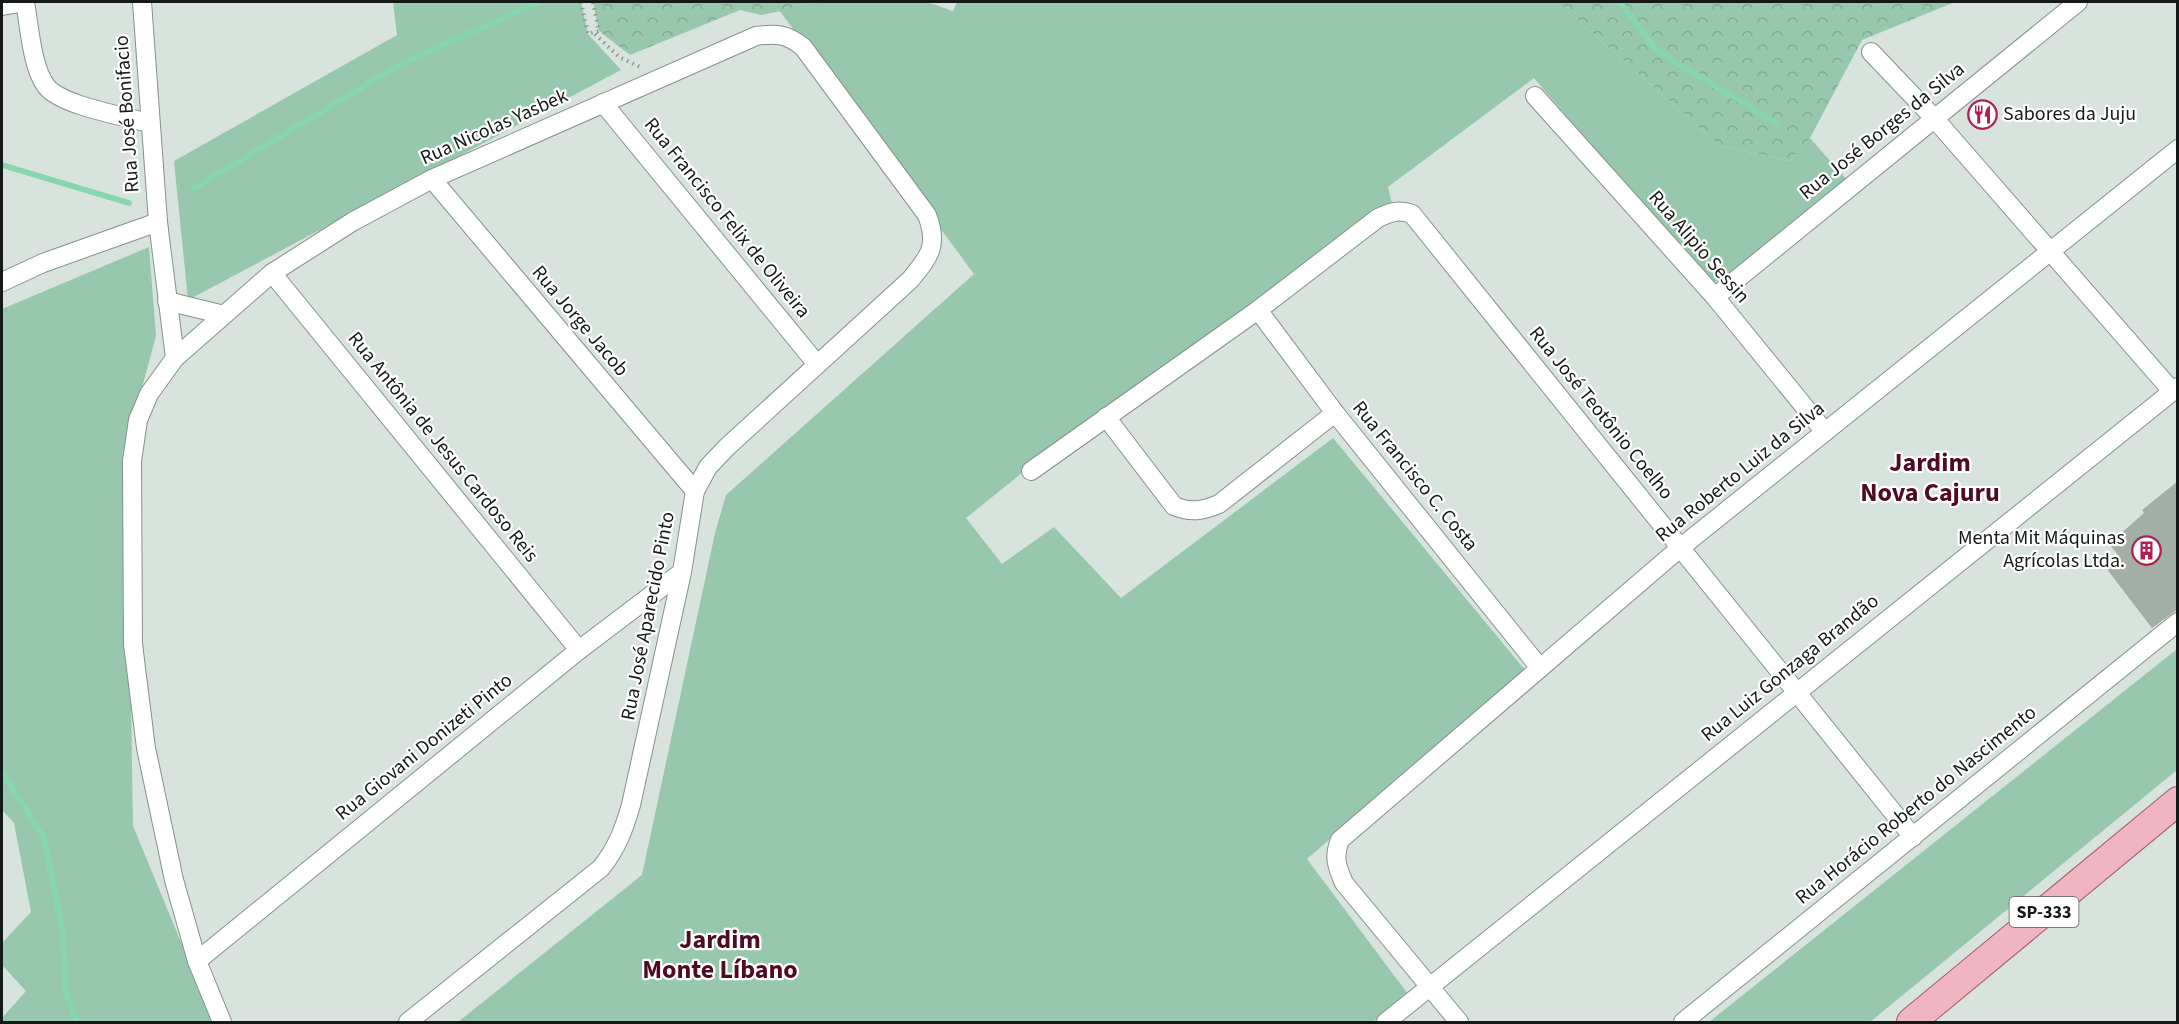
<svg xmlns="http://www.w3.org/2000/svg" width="2179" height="1024" font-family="'Source Sans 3',sans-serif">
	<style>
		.grass { fill: #97c8ae }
		.forest { fill: url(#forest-crowns) }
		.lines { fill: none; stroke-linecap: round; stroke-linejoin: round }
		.stream { stroke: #88d6ad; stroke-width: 6 }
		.building { fill: #a3aea7 }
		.minor-casing { stroke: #87918b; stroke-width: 20 }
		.primary-casing { stroke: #9e5e6c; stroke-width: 30 }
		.path { stroke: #8f9893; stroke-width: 4; stroke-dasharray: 1.5 4.5; stroke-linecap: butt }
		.minor { stroke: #fff; stroke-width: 18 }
		.primary { stroke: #f1b5c2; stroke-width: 28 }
		.labels { text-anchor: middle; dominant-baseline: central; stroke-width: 4.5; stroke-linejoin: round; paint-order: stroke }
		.shield { fill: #fff; stroke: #5b5e5d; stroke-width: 1.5 }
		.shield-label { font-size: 18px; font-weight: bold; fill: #151917 }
		.street-label { font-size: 20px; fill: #151917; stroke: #fff }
		.poi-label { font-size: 20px; fill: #151917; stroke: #fff; text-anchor: start }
		.district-label { font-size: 26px; font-weight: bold; fill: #500b23; stroke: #fff }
	</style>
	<defs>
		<pattern id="forest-crowns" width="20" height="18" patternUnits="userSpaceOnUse" patternTransform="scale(1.5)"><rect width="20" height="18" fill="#97c8ae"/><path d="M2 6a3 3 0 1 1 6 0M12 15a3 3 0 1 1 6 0" fill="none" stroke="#81ab95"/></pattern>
	</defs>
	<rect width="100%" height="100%" fill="#d8e3dd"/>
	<g class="grass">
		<path d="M393,2H581L588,34L621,70L188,300L174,161L397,35Z"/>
		<path d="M824,2H927L953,11L957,2H1557L1720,146L1790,161L1810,138L1847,180L1730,280L1709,282L1534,78L1388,187L1392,203L1093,416L966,518L1002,564L1054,527L1121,598L1333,438L1525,670L1307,859L1408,994L1373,1022H458L642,875L715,533L726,495L974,274L779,10Z"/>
		<path d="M149,247L156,336L127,443L133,826L214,1022H2V1018L26,991L2,965V943L31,912L14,823L2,810V309Z"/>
		<path d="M2177,649V770L1870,1022H1709Z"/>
	</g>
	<g class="forest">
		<path d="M593,2H828L761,15L740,10L630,55L599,31Z"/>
		<path d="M1557,2H1955L1862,40L1810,138L1790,161L1720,146Z"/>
	</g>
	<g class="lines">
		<g class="stream">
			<path d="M1620,2L1657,51L1777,123"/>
			<path d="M2,165L129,203"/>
			<path d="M194,188L399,65L539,2"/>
			<path d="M2,772L44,838L63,933L66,995L78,1022"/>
		</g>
	</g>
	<path class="building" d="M2178,481V609L2152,628L2106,568L2119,556L2109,544L2144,513L2142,510Z"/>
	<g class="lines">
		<defs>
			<g id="minor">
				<path d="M25,2C29,24 32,68 46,86C61,106 125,116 149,123"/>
				<path d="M142,2L158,222L175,358L149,394L138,420L132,461L133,644L146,748L174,880L197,961L222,1022"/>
				<path d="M2,6L25,2"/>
				<path d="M1871,52L1934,118L2172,391"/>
				<path d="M1535,96L1715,297L1825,432"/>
				<path d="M603,103L816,363"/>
				<path d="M432,179L695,491"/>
				<path d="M272,273L579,650"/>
				<path d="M2,282L43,263L158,222"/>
				<path d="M1715,297L2078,2"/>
				<path d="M167,301L224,315"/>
				<path d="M1258,310L1335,413L1540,668"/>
				<path d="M175,358L272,273L352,222L432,179L756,36C776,33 787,34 803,47L927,215C939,246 929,257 910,280L727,447L708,467L695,491L682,572L631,805C624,829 617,848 601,868L408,1022"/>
				<path d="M1106,417L1174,506C1191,513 1202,511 1219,504L1335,413"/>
				<path d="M1031,471L1258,310L1378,218C1391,212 1399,209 1412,214L1913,837"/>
				<path d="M197,961L579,650L682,572"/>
				<path d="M1386,1022L2178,387"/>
				<path d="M1459,1022L1344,883C1337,867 1333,857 1340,840L1680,548L2178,149"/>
				<path d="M1683,1022L2178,622"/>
			</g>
			<path id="primary" d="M1911,1022L2178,801"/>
		</defs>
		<use href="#minor" class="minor-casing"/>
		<use href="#primary" class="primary-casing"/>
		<g class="path">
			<path d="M581,2L588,34L599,31L593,2"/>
			<path d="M595,34L619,57L642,68"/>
		</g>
		<use href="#minor" class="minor"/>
		<use href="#primary" class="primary"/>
	</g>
	<defs>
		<symbol id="restaurant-ring" viewBox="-11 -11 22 22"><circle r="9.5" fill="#fff" stroke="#b01f53" stroke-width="1.5"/><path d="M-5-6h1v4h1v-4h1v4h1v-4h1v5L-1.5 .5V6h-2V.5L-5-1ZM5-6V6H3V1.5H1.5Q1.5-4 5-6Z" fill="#b01f53"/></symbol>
		<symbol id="building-ring" viewBox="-11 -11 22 22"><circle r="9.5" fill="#fff" stroke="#b01f53" stroke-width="1.5"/><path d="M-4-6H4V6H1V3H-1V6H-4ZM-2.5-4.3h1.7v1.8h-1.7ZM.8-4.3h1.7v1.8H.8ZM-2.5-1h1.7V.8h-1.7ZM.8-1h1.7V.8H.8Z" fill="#b01f53"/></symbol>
	</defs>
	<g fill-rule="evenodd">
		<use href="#restaurant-ring" x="1966" y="98" width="33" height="33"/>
		<use href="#building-ring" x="2130" y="534" width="33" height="33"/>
	</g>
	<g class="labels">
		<rect class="shield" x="2009.5" y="897" width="69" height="30" rx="4.5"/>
		<g class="shield-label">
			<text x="2044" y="912">SP-333</text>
		</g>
		<g class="street-label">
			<text transform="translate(127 114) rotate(-94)">Rua José Bonifacio</text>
			<text transform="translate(494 127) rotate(-24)">Rua Nicolas Yasbek</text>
			<text transform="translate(1882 131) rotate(-39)">Rua José Borges da Silva</text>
			<text transform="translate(727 218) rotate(51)">Rua Francisco Felix de Oliveira</text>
			<text transform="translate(1699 247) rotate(49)">Rua Alipio Sessin</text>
			<text transform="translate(580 321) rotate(50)">Rua Jorge Jacob</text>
			<text transform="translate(1601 413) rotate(51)">Rua José Teotônio Coelho</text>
			<text transform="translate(443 447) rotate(51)">Rua Antônia de Jesus Cardoso Reis</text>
			<text transform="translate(1740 472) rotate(-39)">Rua Roberto Luiz da Silva</text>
			<text transform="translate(1415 476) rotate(51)">Rua Francisco C. Costa</text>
			<text transform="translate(648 616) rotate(-79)">Rua José Aparecido Pinto</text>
			<text transform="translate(1790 668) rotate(-39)">Rua Luiz Gonzaga Brandão</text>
			<text transform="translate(424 747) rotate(-39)">Rua Giovani Donizeti Pinto</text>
			<text transform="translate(1916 805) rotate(-39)">Rua Horácio Roberto do Nascimento</text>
		</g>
		<g class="poi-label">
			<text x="2003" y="114">Sabores da Juju</text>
			<text x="2125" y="538" text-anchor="end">Menta Mit Máquinas<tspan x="2125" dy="23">Agrícolas Ltda.</tspan></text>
		</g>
		<g class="district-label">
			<text x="1930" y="462">Jardim<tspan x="1930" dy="30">Nova Cajuru</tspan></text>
			<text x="720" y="939">Jardim<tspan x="720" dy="30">Monte Líbano</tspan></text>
		</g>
	</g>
	<rect width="2179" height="1024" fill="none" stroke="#151917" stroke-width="6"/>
</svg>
